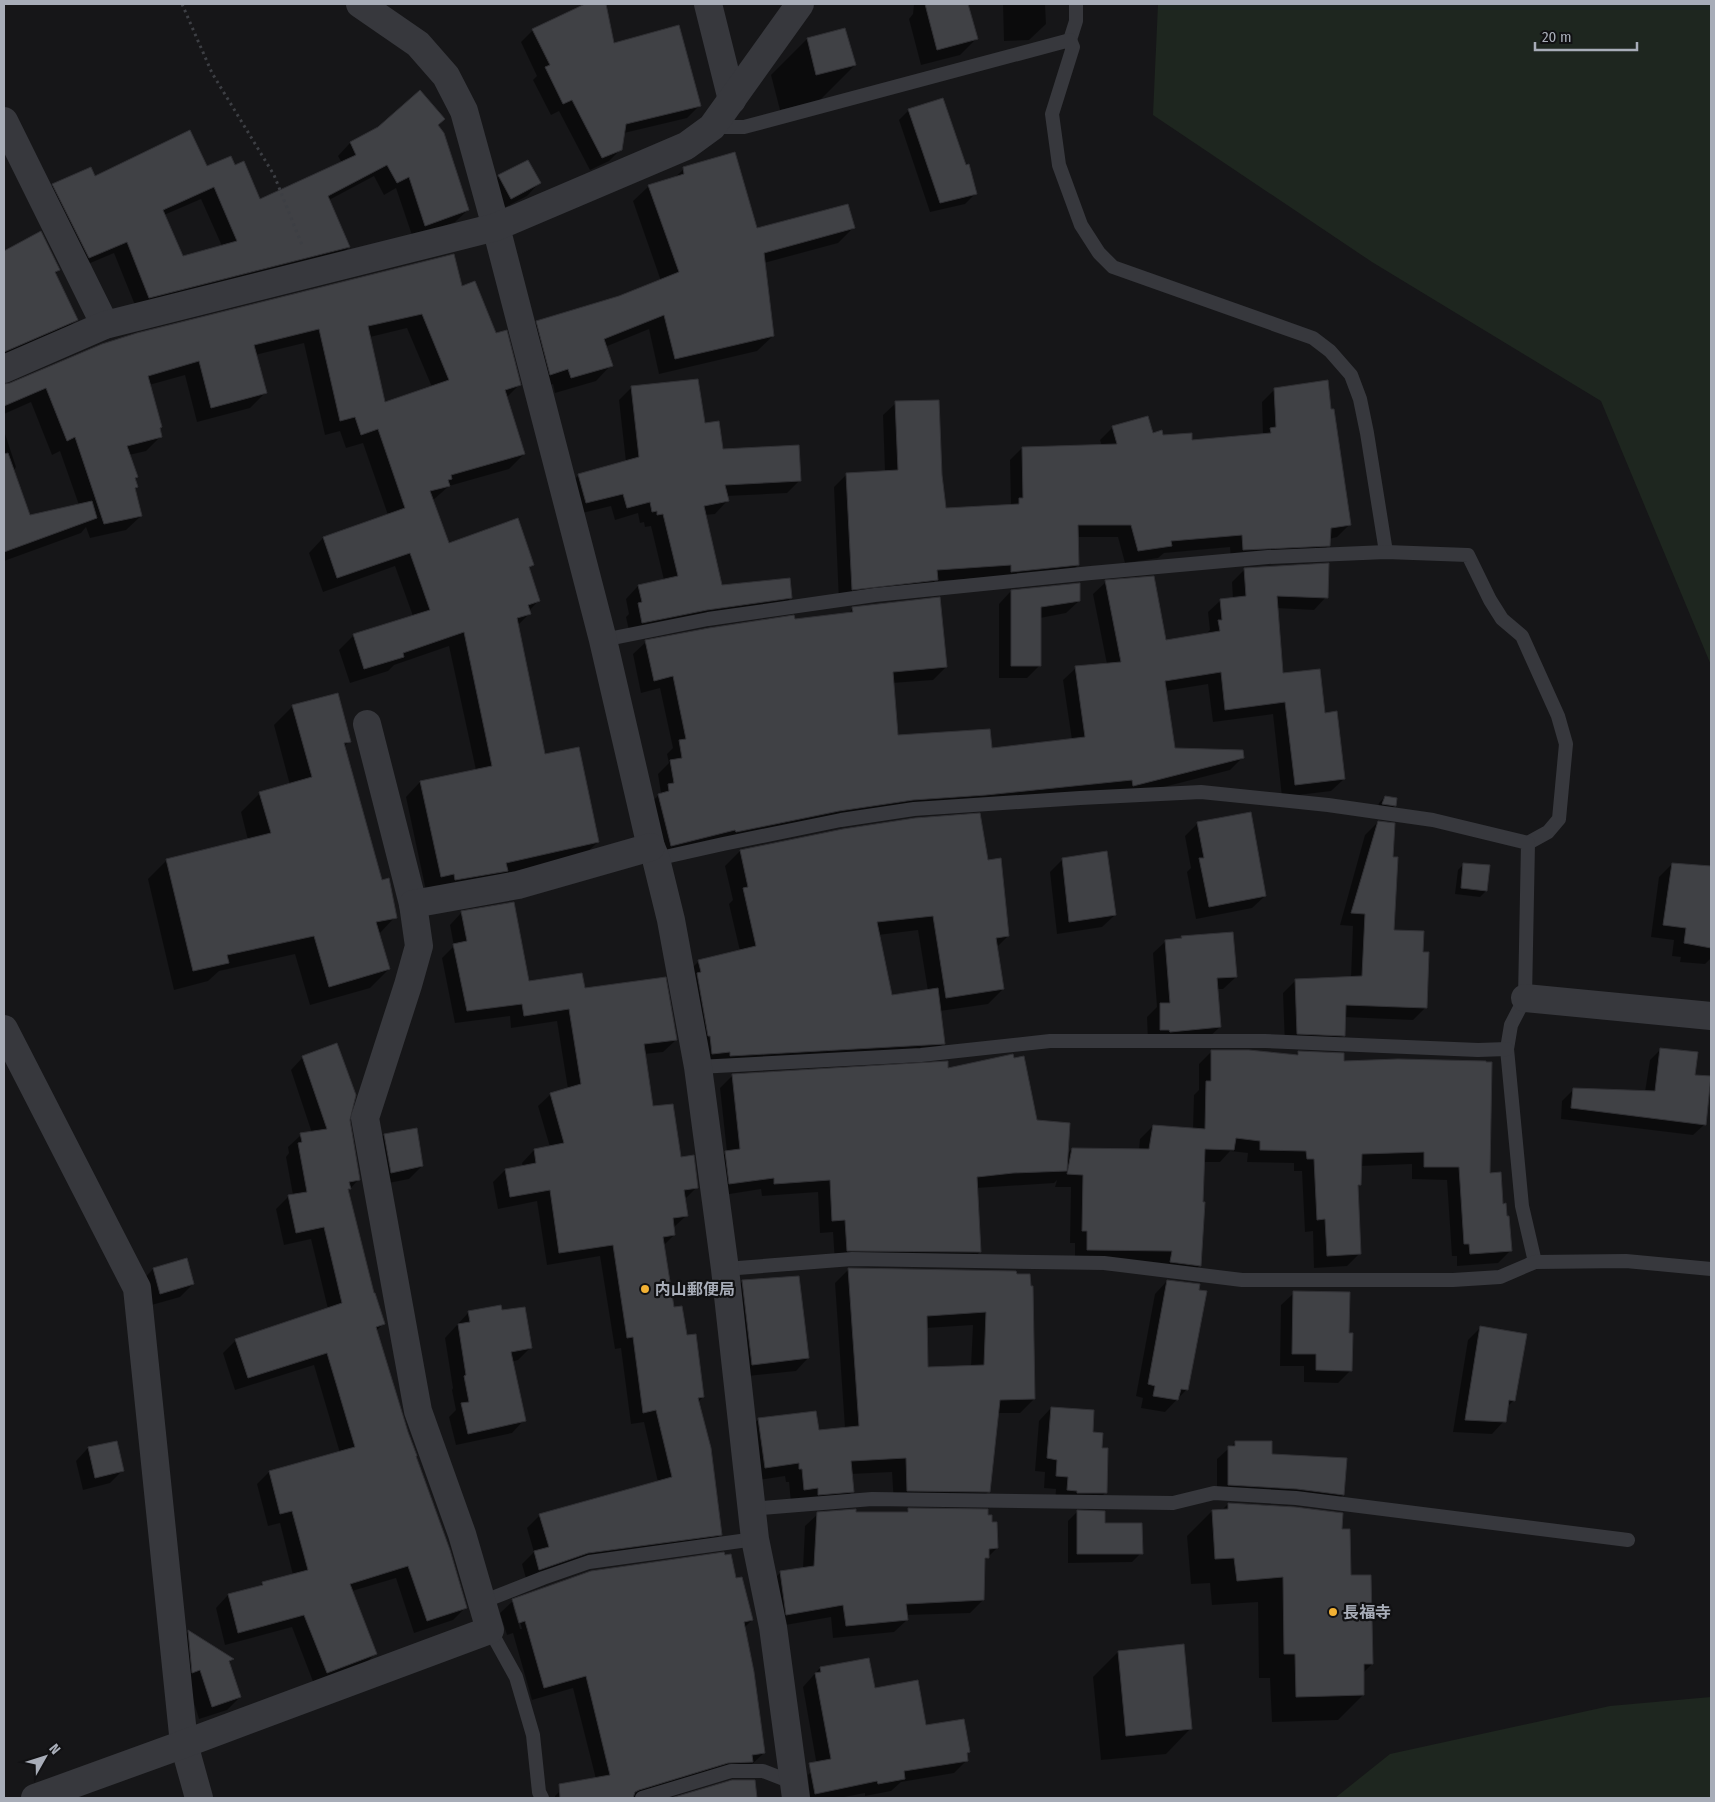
<svg xmlns="http://www.w3.org/2000/svg" width="1715" height="1802" font-family="'Fira Sans Condensed','Noto Sans JP',sans-serif">
	<style>
		.green { fill: #1e261f }
		.shadow { fill: #0007; fill-rule: evenodd }
		.building { fill: #404145; stroke: #303034; fill-rule: evenodd }
		.lines { fill: none; stroke-linecap: round; stroke-linejoin: round }
		.path { stroke: #3d3f44; stroke-width: 3; stroke-dasharray: 2.5 4; stroke-linecap: butt }
		.lane { stroke: #37383d; stroke-width: 14 }
		.street { stroke: #37383d; stroke-width: 28 }
		.poi-dot { fill: #f2b134; stroke: #111113; stroke-width: 2 }
		.labels { text-anchor: middle; dominant-baseline: central; stroke-width: 4.5; stroke-linejoin: round; paint-order: stroke }
		.poi-label { font-size: 16px; font-weight: bold; fill: #a8adb8; stroke: #111113; text-anchor: start }
	</style>
	<rect width="100%" height="100%" fill="#161618"/>
	<g class="green">
		<path d="M1158,4H1711V665L1601,401L1372,262L1153,115Z"/>
		<path d="M1711,1697V1798H1335L1390,1754L1610,1706Z"/>
	</g>
	<g class="shadow">
		<path d="M588,4H605L613,44L699,106L687,118L624,133L621,149L609,161L590,170L559,111L551,115L533,80L537,76L521,42L533,30Z"/>
		<path d="M914,4H967L977,38L960,55L921,65L909,19L913,14Z"/>
		<path d="M1003,4H1045L1046,24L1029,40L1004,41Z"/>
		<path d="M844,30L855,65L819,101L780,110L771,75L807,39Z"/>
		<path d="M909,110L976,193L965,204L930,212L899,120Z"/>
		<path d="M436,126L468,210L455,222L413,238L396,188L384,195L374,176L329,200L349,247L336,260L137,310L114,253L76,269L41,197L53,185L95,177L235,167L260,200L342,163L338,156L350,143L379,128ZM201,199L222,246L182,257L164,215Z"/>
		<path d="M684,169L756,229L853,228L838,243L764,263L773,336L757,351L659,374L649,329L605,347L611,365L596,381L555,393L553,384L535,390L522,337L537,322L619,297L661,281L633,201L649,186L674,178Z"/>
		<path d="M499,176L539,183L527,196L498,211L487,189Z"/>
		<path d="M16,245L59,270L55,274L76,320L62,334L4,359V286L12,281L4,265V258Z"/>
		<path d="M461,288L496,335L519,385L506,398L524,454L509,469L449,486L432,501L448,544L533,564L528,569L539,600L529,611L530,613L517,626L544,756L598,842L583,856L426,891L406,797L420,782L476,770L449,646L394,665L388,671L350,683L339,650L354,635L413,616L395,566L323,592L309,553L323,538L388,515L363,443L346,448L340,431L325,435L304,343L255,355L265,393L250,408L197,422L185,375L149,385L161,436L146,451L129,455L137,476L134,479L137,487L134,490L141,516L126,530L90,538L86,527L81,533L4,561V431L16,467L13,471L29,517L79,505L60,451L52,455L31,402L4,414V386ZM407,328L432,387L384,403L370,337Z"/>
		<path d="M632,387L704,424L722,451L800,480L787,493L726,496L727,501L715,514L705,515L721,586L791,598L778,610L630,635L626,617L629,614L626,599L638,586L664,580L651,526L645,527L644,522L640,523L638,513L615,520L611,506L574,515L566,487L579,475L626,462L619,400Z"/>
		<path d="M1275,389L1330,411L1349,525L1337,537L1329,539V545L1316,558L1231,563L1230,547L1164,553L1158,558L1125,563L1118,537H1077L1078,565L1065,578L998,577L935,581L924,592L839,602L834,487L847,474L885,472L883,415L896,403L940,475L945,509L1011,506L1010,460L1022,448L1102,446L1100,440L1113,427L1191,441L1263,435L1262,402Z"/>
		<path d="M1245,569L1326,597L1314,610L1276,608L1282,674L1324,714L1344,779L1331,791L1282,797L1273,714L1213,722L1208,684L1165,691L1173,749L1243,757L1230,770L1121,798L899,812L658,858L646,807L661,793L658,774L669,763L667,754L673,748L660,688L641,693L633,654L646,642L848,614L853,608L946,667L933,680L892,683L897,737L991,750L1072,740L1063,680L1076,668L1107,664L1093,594L1106,582L1165,641L1206,634L1210,630L1208,612L1221,600L1233,599L1232,582Z"/>
		<path d="M1011,591L1079,601L1066,613L1040,618V665L1027,678H999V604Z"/>
		<path d="M293,706L350,741L343,747L381,882L395,917L379,934L389,969L370,988L310,1005L295,954L219,971L208,981L174,990L148,879L167,860L248,840L241,812L260,793L290,785L274,725Z"/>
		<path d="M1385,797L1395,805L1389,811L1377,810L1379,803Z"/>
		<path d="M1378,822L1392,858L1393,932L1421,953L1426,1007L1413,1020L1344,1017V1035L1331,1048L1285,1046L1283,993L1296,980L1351,978L1353,926L1340,925L1365,835Z"/>
		<path d="M1198,823L1265,896L1252,908L1196,919L1187,872L1191,868L1185,836Z"/>
		<path d="M740,851L987,861L1008,936L997,947L1003,989L988,1004L940,1011L944,1043L929,1058L698,1068L684,976L699,961L740,951L729,904L733,900L725,866ZM918,930L928,991L891,997L878,935Z"/>
		<path d="M1063,859L1115,915L1102,927L1057,934L1050,872Z"/>
		<path d="M1464,864L1486,891L1480,897L1455,894L1458,870Z"/>
		<path d="M1672,864L1696,883L1711,885V958L1705,964L1680,962L1681,957L1672,956L1674,940L1651,937L1659,877Z"/>
		<path d="M462,912L528,983L584,989L676,1040L663,1052L644,1054L652,1108L697,1187L684,1200L687,1215L673,1228L674,1235L663,1246L673,1309L686,1336L703,1397L698,1402L721,1534L708,1547L574,1565L527,1582L522,1564L534,1552L527,1528L540,1515L658,1482L644,1422L631,1424L621,1348L615,1349L600,1256L547,1265L537,1201L498,1209L493,1182L505,1170L523,1167L522,1163L534,1150L550,1147L538,1106L551,1094L568,1089L557,1021L511,1028L510,1016L455,1023L442,958L454,946L450,925Z"/>
		<path d="M1182,937L1236,977L1223,989H1217L1220,1027L1207,1039L1148,1042L1147,1017L1157,1007L1153,953L1166,941L1180,939Z"/>
		<path d="M1661,1049L1694,1076L1705,1124L1693,1135L1561,1119L1562,1101L1573,1090L1645,1092L1650,1060Z"/>
		<path d="M1212,1051L1295,1056L1298,1052L1343,1062L1489,1174L1502,1205L1511,1250L1498,1263L1457,1266V1256H1452L1447,1180L1412,1179V1164L1360,1166V1184L1357,1187L1360,1253L1347,1266L1314,1268L1313,1231L1305,1232L1302,1171H1294V1163L1247,1162L1248,1153L1230,1151L1220,1162H1203L1199,1266L1187,1278L1158,1275L1161,1263L1075,1262V1243H1070L1071,1187H1055L1057,1180L1054,1183L976,1188L980,1252L967,1264L835,1263L833,1232L820,1233L818,1192L762,1196L761,1189L717,1196L713,1165L727,1152L720,1088L733,1075L947,1069L1036,1122L1067,1154L1072,1149L1139,1150L1140,1139L1153,1126L1193,1129L1194,1095L1199,1090V1064Z"/>
		<path d="M303,1057L348,1120L359,1179L348,1191L373,1295L383,1324L376,1331L415,1457L466,1607L453,1620L414,1633L396,1578L352,1591L375,1654L363,1666L314,1684L292,1627L225,1645L216,1608L228,1595L259,1587L263,1583L293,1575L280,1523L268,1526L257,1484L269,1472L340,1453L314,1365L235,1390L223,1353L236,1340L328,1309L311,1239L284,1245L276,1209L289,1196L293,1195L286,1157L289,1153L288,1147L301,1135L312,1133L291,1070Z"/>
		<path d="M384,1135L422,1166L409,1179L378,1185L372,1148Z"/>
		<path d="M153,1269L193,1284L180,1297L148,1306L141,1282Z"/>
		<path d="M849,1269L1016,1275L1029,1287L1034,1399L1020,1413H997L989,1491L975,1505L894,1504L892,1472L851,1474L853,1491L839,1505L791,1503L789,1482H786L785,1476L751,1481L745,1433L759,1419L818,1431L845,1428L835,1283ZM973,1325L971,1367L927,1368L926,1328Z"/>
		<path d="M743,1281L808,1358L796,1371L739,1377L730,1294Z"/>
		<path d="M1167,1281L1187,1389L1165,1412L1141,1408L1143,1398L1136,1396L1155,1294Z"/>
		<path d="M1294,1293L1348,1335L1351,1370L1338,1383L1304,1382V1366H1280L1281,1305Z"/>
		<path d="M469,1312H501L530,1348L518,1360L511,1362L524,1420L512,1433L456,1445L449,1417L456,1410L452,1390L453,1388L445,1338Z"/>
		<path d="M1481,1327L1514,1400L1506,1408L1504,1421L1492,1434L1453,1432L1468,1340Z"/>
		<path d="M1051,1408L1100,1449L1105,1493L1093,1505L1055,1503L1056,1489L1044,1488L1045,1472L1035,1471L1039,1421Z"/>
		<path d="M1236,1442L1271,1455L1343,1495L1331,1507L1217,1496V1459Z"/>
		<path d="M88,1448L122,1471L110,1483L83,1490L76,1461Z"/>
		<path d="M1228,1504L1350,1577L1372,1664L1363,1673V1695L1338,1720L1272,1722L1270,1678H1259L1258,1602L1212,1605L1210,1583L1191,1584L1187,1536L1212,1511H1221Z"/>
		<path d="M909,1509L997,1548L983,1562V1600L970,1613L906,1615L907,1620L894,1632L833,1638L831,1617L774,1627L768,1585L781,1572L803,1569L805,1526L818,1514L905,1513Z"/>
		<path d="M1077,1512L1103,1524L1141,1553L1132,1562L1068,1563V1521Z"/>
		<path d="M735,1580L752,1620L744,1628L764,1753L751,1765L637,1798H555V1796L567,1784L596,1779L573,1688L532,1700L513,1633L507,1635L500,1613L513,1601ZM513,1606H516L522,1629H520Z"/>
		<path d="M188,1632L232,1659L229,1663L240,1697L227,1710L199,1719L176,1644Z"/>
		<path d="M1118,1652L1191,1728L1166,1754L1101,1760L1093,1677Z"/>
		<path d="M820,1668L874,1690L925,1727L968,1752L966,1754L967,1760L954,1773L901,1782L891,1791L865,1796V1793L839,1798H810L808,1775L817,1766L803,1687Z"/>
		<path d="M732,1781H754L756,1798H676Z"/>
	</g>
	<g class="building">
		<path d="M585,4H606L614,43L679,25L701,106L626,124L622,150L602,158L572,100L563,104L545,67L550,65L532,29Z"/>
		<path d="M925,4H968L978,39L937,50Z"/>
		<path d="M845,28L856,65L816,75L807,38Z"/>
		<path d="M420,90L445,119L438,125L444,133L469,210L425,226L409,177L397,183L387,165L328,196L350,247L149,298L127,242L89,258L52,184L91,167L95,176L190,130L207,166L231,156L235,165L244,161L260,199L356,155L350,142L378,127ZM214,187L237,241L183,256L163,210Z"/>
		<path d="M943,98L966,165L969,164L977,194L940,203L908,109Z"/>
		<path d="M735,152L757,228L848,204L855,228L764,253L774,336L675,359L664,315L604,339L613,366L571,378L568,369L550,375L536,321L619,296L679,272L648,185L684,174L683,167Z"/>
		<path d="M528,160L541,183L511,199L498,175Z"/>
		<path d="M41,231L60,270L55,272L78,320L4,352V251Z"/>
		<path d="M454,254L462,286L475,281L496,333L507,330L521,385L505,390L525,454L451,475L452,479L448,480L450,486L430,491L449,543L518,518L534,565L529,567L540,601L528,605L531,614L517,618L545,754L579,747L599,842L506,863L508,871L455,880L454,874L441,877L420,781L492,766L464,632L403,653L404,657L364,669L353,634L430,610L410,553L337,578L323,537L405,508L378,429L361,435L355,417L340,421L319,329L254,345L267,393L211,408L199,361L148,376L162,427L160,428L162,437L127,446L138,477L135,478L138,487L135,488L142,516L104,524L75,437L67,441L46,388L4,406V384L10,383L102,344L137,333ZM422,314L449,380L385,402L368,326Z"/>
		<path d="M698,379L705,423L719,421L723,449L799,445L801,481L725,485L729,501L704,506L722,585L790,578L792,598L707,610L642,623L638,603L642,602L638,585L678,576L663,514L657,515V511L652,512L650,502L627,508L623,494L586,503L578,474L639,457L631,386Z"/>
		<path d="M1328,380L1331,409H1334L1351,525L1331,528L1330,546L1243,550L1242,535L1171,541L1172,546L1138,551L1131,525H1078L1079,565L1011,572V565L937,570L938,580L852,590L846,473L898,470L895,401L939,400L942,475L946,508L1019,504V498H1023L1022,447L1117,444L1112,426L1148,416L1153,433L1162,430L1163,435L1192,433V440L1271,433L1270,428L1276,427L1274,388Z"/>
		<path d="M8,453L30,515L92,501L97,518L4,552V454Z"/>
		<path d="M1329,563L1328,598L1277,596L1283,673L1320,669L1325,713L1337,711L1345,779L1295,785L1285,702L1225,710L1221,672L1165,681L1175,748L1243,750L1244,758L1133,786L1132,780L986,795L913,800L839,811L736,832L735,830L671,846L658,794L669,791L668,784L674,783L670,760L682,758L679,740L686,739L673,676L654,681L645,640L709,628L794,615L795,619L853,612L852,607L940,597L947,667L893,672L898,735L990,729L992,748L1085,737L1075,666L1121,662L1105,580L1154,576L1166,640L1220,631L1218,620H1222L1220,599L1246,596L1244,568Z"/>
		<path d="M1080,583V601L1041,607V666H1011V590Z"/>
		<path d="M338,693L351,742L344,743L382,880L389,878L397,918L376,922L390,969L329,987L314,936L227,955L229,963L193,971L166,859L271,833L259,792L312,777L292,705Z"/>
		<path d="M1385,796L1397,798L1396,806L1382,804Z"/>
		<path d="M1251,812L1266,896L1209,907L1199,858H1204L1197,822Z"/>
		<path d="M980,813L988,860L1001,858L1009,936L996,938L1004,989L946,998L933,916L877,922L892,995L938,988L945,1044L730,1056V1052L712,1054L710,1036H708L697,973L701,972L698,960L756,946L743,888L748,887L740,850L843,829L915,818Z"/>
		<path d="M1378,821L1395,823L1393,857H1398L1394,930L1424,931L1423,952H1429L1427,1008L1346,1005L1345,1036L1297,1034L1295,979L1362,976L1365,914L1351,913Z"/>
		<path d="M1107,851L1116,915L1069,922L1062,858Z"/>
		<path d="M1463,863L1490,865L1487,891L1461,888Z"/>
		<path d="M1672,863L1711,866V948L1684,943L1686,928L1663,925Z"/>
		<path d="M514,902L529,981L582,973L585,988L666,977L677,1040L644,1044L653,1106L673,1104L681,1157L694,1155L698,1188L684,1190L688,1216L673,1218L675,1235L663,1237L674,1307L682,1306L687,1335L696,1334L704,1397L698,1398L711,1448L722,1535L588,1553L539,1570L534,1551L549,1547L539,1514L672,1477L656,1410L643,1413L633,1337L627,1338L613,1245L559,1253L550,1190L510,1197L505,1169L536,1163L534,1149L564,1143L550,1093L581,1084L569,1009L524,1016L522,1004L467,1011L453,944L467,941L461,911Z"/>
		<path d="M1233,932L1237,977L1217,978L1221,1027L1170,1032L1169,1030H1160V1003H1170L1165,940L1182,938L1181,936Z"/>
		<path d="M337,1043L356,1095L350,1120L360,1180L349,1182L351,1189H348L374,1293H375L385,1324L376,1327L408,1432L417,1456H416L450,1550L467,1608L427,1621L408,1566L350,1584L377,1654L327,1673L304,1615L238,1633L228,1594L263,1585L262,1582L308,1570L292,1511L280,1514L269,1471L355,1447L327,1353L248,1378L235,1339L342,1303L324,1227L296,1233L288,1195L307,1192L298,1143L302,1142L300,1133L327,1129L302,1056Z"/>
		<path d="M1660,1048L1698,1052L1695,1075L1711,1076L1706,1125L1571,1108L1573,1088L1655,1091Z"/>
		<path d="M1211,1050H1249L1298,1055V1051L1344,1053V1061L1398,1059L1486,1061V1062H1492L1490,1173L1501,1172L1503,1204L1506,1203L1507,1216H1509L1512,1251L1470,1254L1469,1244H1464L1459,1167H1424V1152L1362,1154L1361,1185H1358L1361,1254L1327,1256L1325,1219L1317,1220L1314,1159H1307L1306,1151L1260,1150V1141L1236,1138L1234,1150L1205,1149L1203,1202H1205L1201,1266L1170,1262L1172,1251L1087,1250V1231H1082L1083,1175L1067,1174L1072,1148L1149,1149L1153,1125L1205,1129L1206,1081H1211Z"/>
		<path d="M1013,1054L1014,1058L1024,1056L1037,1120L1070,1123L1067,1171L1013,1173L977,1177L981,1252L847,1251L845,1220L832,1221L830,1180L774,1184V1178L729,1184L725,1151L740,1149L732,1074L948,1061V1068Z"/>
		<path d="M417,1128L423,1166L391,1173L384,1134Z"/>
		<path d="M187,1258L194,1284L160,1294L153,1268Z"/>
		<path d="M848,1268L1016,1271L1017,1274H1030L1031,1286H1033L1035,1399L1000,1400L990,1492L907,1491L906,1458L851,1461L854,1492L818,1495V1488L804,1490L802,1469H799V1463L765,1468L758,1418L816,1411L819,1430L859,1426ZM986,1312L984,1365L928,1367L927,1316Z"/>
		<path d="M799,1276L809,1358L752,1365L742,1280Z"/>
		<path d="M1167,1280L1200,1284L1199,1290L1207,1291L1188,1390L1181,1389L1178,1400L1153,1396L1155,1386L1148,1384Z"/>
		<path d="M1293,1291L1350,1292L1349,1333H1353L1352,1371L1316,1370V1354H1292Z"/>
		<path d="M501,1305L502,1310L525,1307L532,1348L511,1352L526,1421L468,1434L461,1403L469,1402L464,1376L466,1375L458,1324L470,1322L468,1311Z"/>
		<path d="M1480,1326L1527,1334L1515,1401L1509,1400L1506,1422L1465,1420Z"/>
		<path d="M1051,1407L1094,1410L1093,1432L1103,1433L1102,1448H1108L1107,1493H1077V1491L1067,1490L1068,1477L1056,1476L1057,1460L1047,1458Z"/>
		<path d="M117,1441L124,1471L95,1478L88,1447Z"/>
		<path d="M1235,1441H1272V1454L1347,1458L1344,1495L1297,1489L1228,1485V1446H1235Z"/>
		<path d="M1228,1503L1295,1507L1343,1513L1342,1529H1350L1351,1575H1371L1373,1664H1364V1695L1296,1697L1295,1654H1284L1283,1577L1237,1581L1234,1558L1215,1559L1212,1510L1228,1509Z"/>
		<path d="M908,1508L988,1509V1515H992V1522H997L998,1548L989,1549V1558H985L984,1600L906,1604L908,1620L846,1626L843,1605L786,1615L780,1571L814,1566L817,1512L856,1509V1512H908Z"/>
		<path d="M1077,1510L1105,1511V1523H1142L1143,1554H1077Z"/>
		<path d="M724,1552L725,1555L731,1554L736,1578L742,1577L753,1620L744,1622L754,1672L765,1753L752,1755L753,1762L728,1763L639,1790L635,1792L633,1798H560L559,1784L610,1775L586,1676L544,1688L525,1621L519,1623L512,1599L591,1571Z"/>
		<path d="M188,1630L234,1659L229,1661L241,1697L212,1707L200,1670L192,1673Z"/>
		<path d="M1184,1644L1192,1729L1126,1736L1118,1651Z"/>
		<path d="M869,1658L875,1688L918,1680L926,1725L964,1719L970,1752L967,1753L968,1761L904,1771L905,1779L878,1784L877,1781L815,1794L809,1763L831,1759L815,1673L821,1672L820,1667Z"/>
		<path d="M732,1780H755L757,1798H671Z"/>
	</g>
	<g class="lines">
		<path class="path" d="M182,4L212,73L274,175L302,245"/>
		<g class="lane">
			<path d="M1070,40L1076,21V4"/>
			<path d="M712,127H744L1070,40L1073,47L1052,114L1059,165L1081,225L1099,253L1113,267L1313,338L1330,351L1351,375L1360,399L1367,433L1386,552"/>
			<path d="M603,640L708,619L875,595L1091,573L1268,557L1386,552L1468,555L1490,600L1502,619L1522,636L1558,716L1566,744L1559,819L1548,832L1528,843"/>
			<path d="M656,859L723,844L841,820L914,809L1080,798L1201,792L1328,805L1433,820L1528,843L1525,998L1511,1025L1507,1049L1522,1206L1535,1262"/>
			<path d="M698,1067L921,1055L1050,1041H1265L1478,1050L1507,1049"/>
			<path d="M725,1269L852,1259L974,1261L1104,1263L1242,1280H1453L1500,1277L1535,1262L1626,1261L1711,1269"/>
			<path d="M751,1509L872,1499L1173,1503L1214,1493L1296,1498L1628,1540"/>
			<path d="M482,1602L543,1578L589,1562L755,1539"/>
			<path d="M490,1630L516,1677L533,1735L539,1792L542,1798"/>
			<path d="M642,1798L731,1771H763L794,1783"/>
		</g>
		<g class="street">
			<path d="M360,4L418,44L446,76L464,111L496,227L603,640L651,847L656,859L671,920L698,1067L725,1269L755,1539L773,1627L796,1798"/>
			<path d="M708,4L732,100"/>
			<path d="M4,121L105,325"/>
			<path d="M4,369L105,325L496,227L686,146L712,127L800,4"/>
			<path d="M367,724L413,904"/>
			<path d="M1525,998L1711,1016"/>
			<path d="M4,1029L137,1288L184,1744L199,1798"/>
			<path d="M35,1798L184,1744L490,1630L462,1534L418,1411L365,1118L408,985L419,946L413,904L518,885L651,847"/>
		</g>
	</g>
	<g class="poi-dot">
		<circle cx="645" cy="1289" r="5"/>
		<circle cx="1333" cy="1612" r="5"/>
	</g>
	<g class="labels">
		<g class="poi-label">
			<text x="655" y="1289">内山郵便局</text>
			<text x="1343" y="1612">長福寺</text>
		</g>
	</g>
	<rect width="1715" height="1802" fill="none" stroke="#a8adb8" stroke-width="10"/>
	<g transform="translate(45 1757) rotate(51)" stroke="#111113" stroke-width="4" paint-order="stroke">
	<path d="M0-4L9 19L0 12L-9 19Z" fill="#a8adb8"/>
	<text y="-8" font-size="14" font-weight="bold" text-anchor="middle" fill="#a8adb8">N</text>
	</g>
	<path d="M1535 42v8h102v-8" fill="none" stroke="#a8adb8" stroke-width="2.5"/>
	<text x="1542" y="42" font-size="15" fill="#a8adb8" stroke="#111113" stroke-width="4" paint-order="stroke">20 m</text>
</svg>
